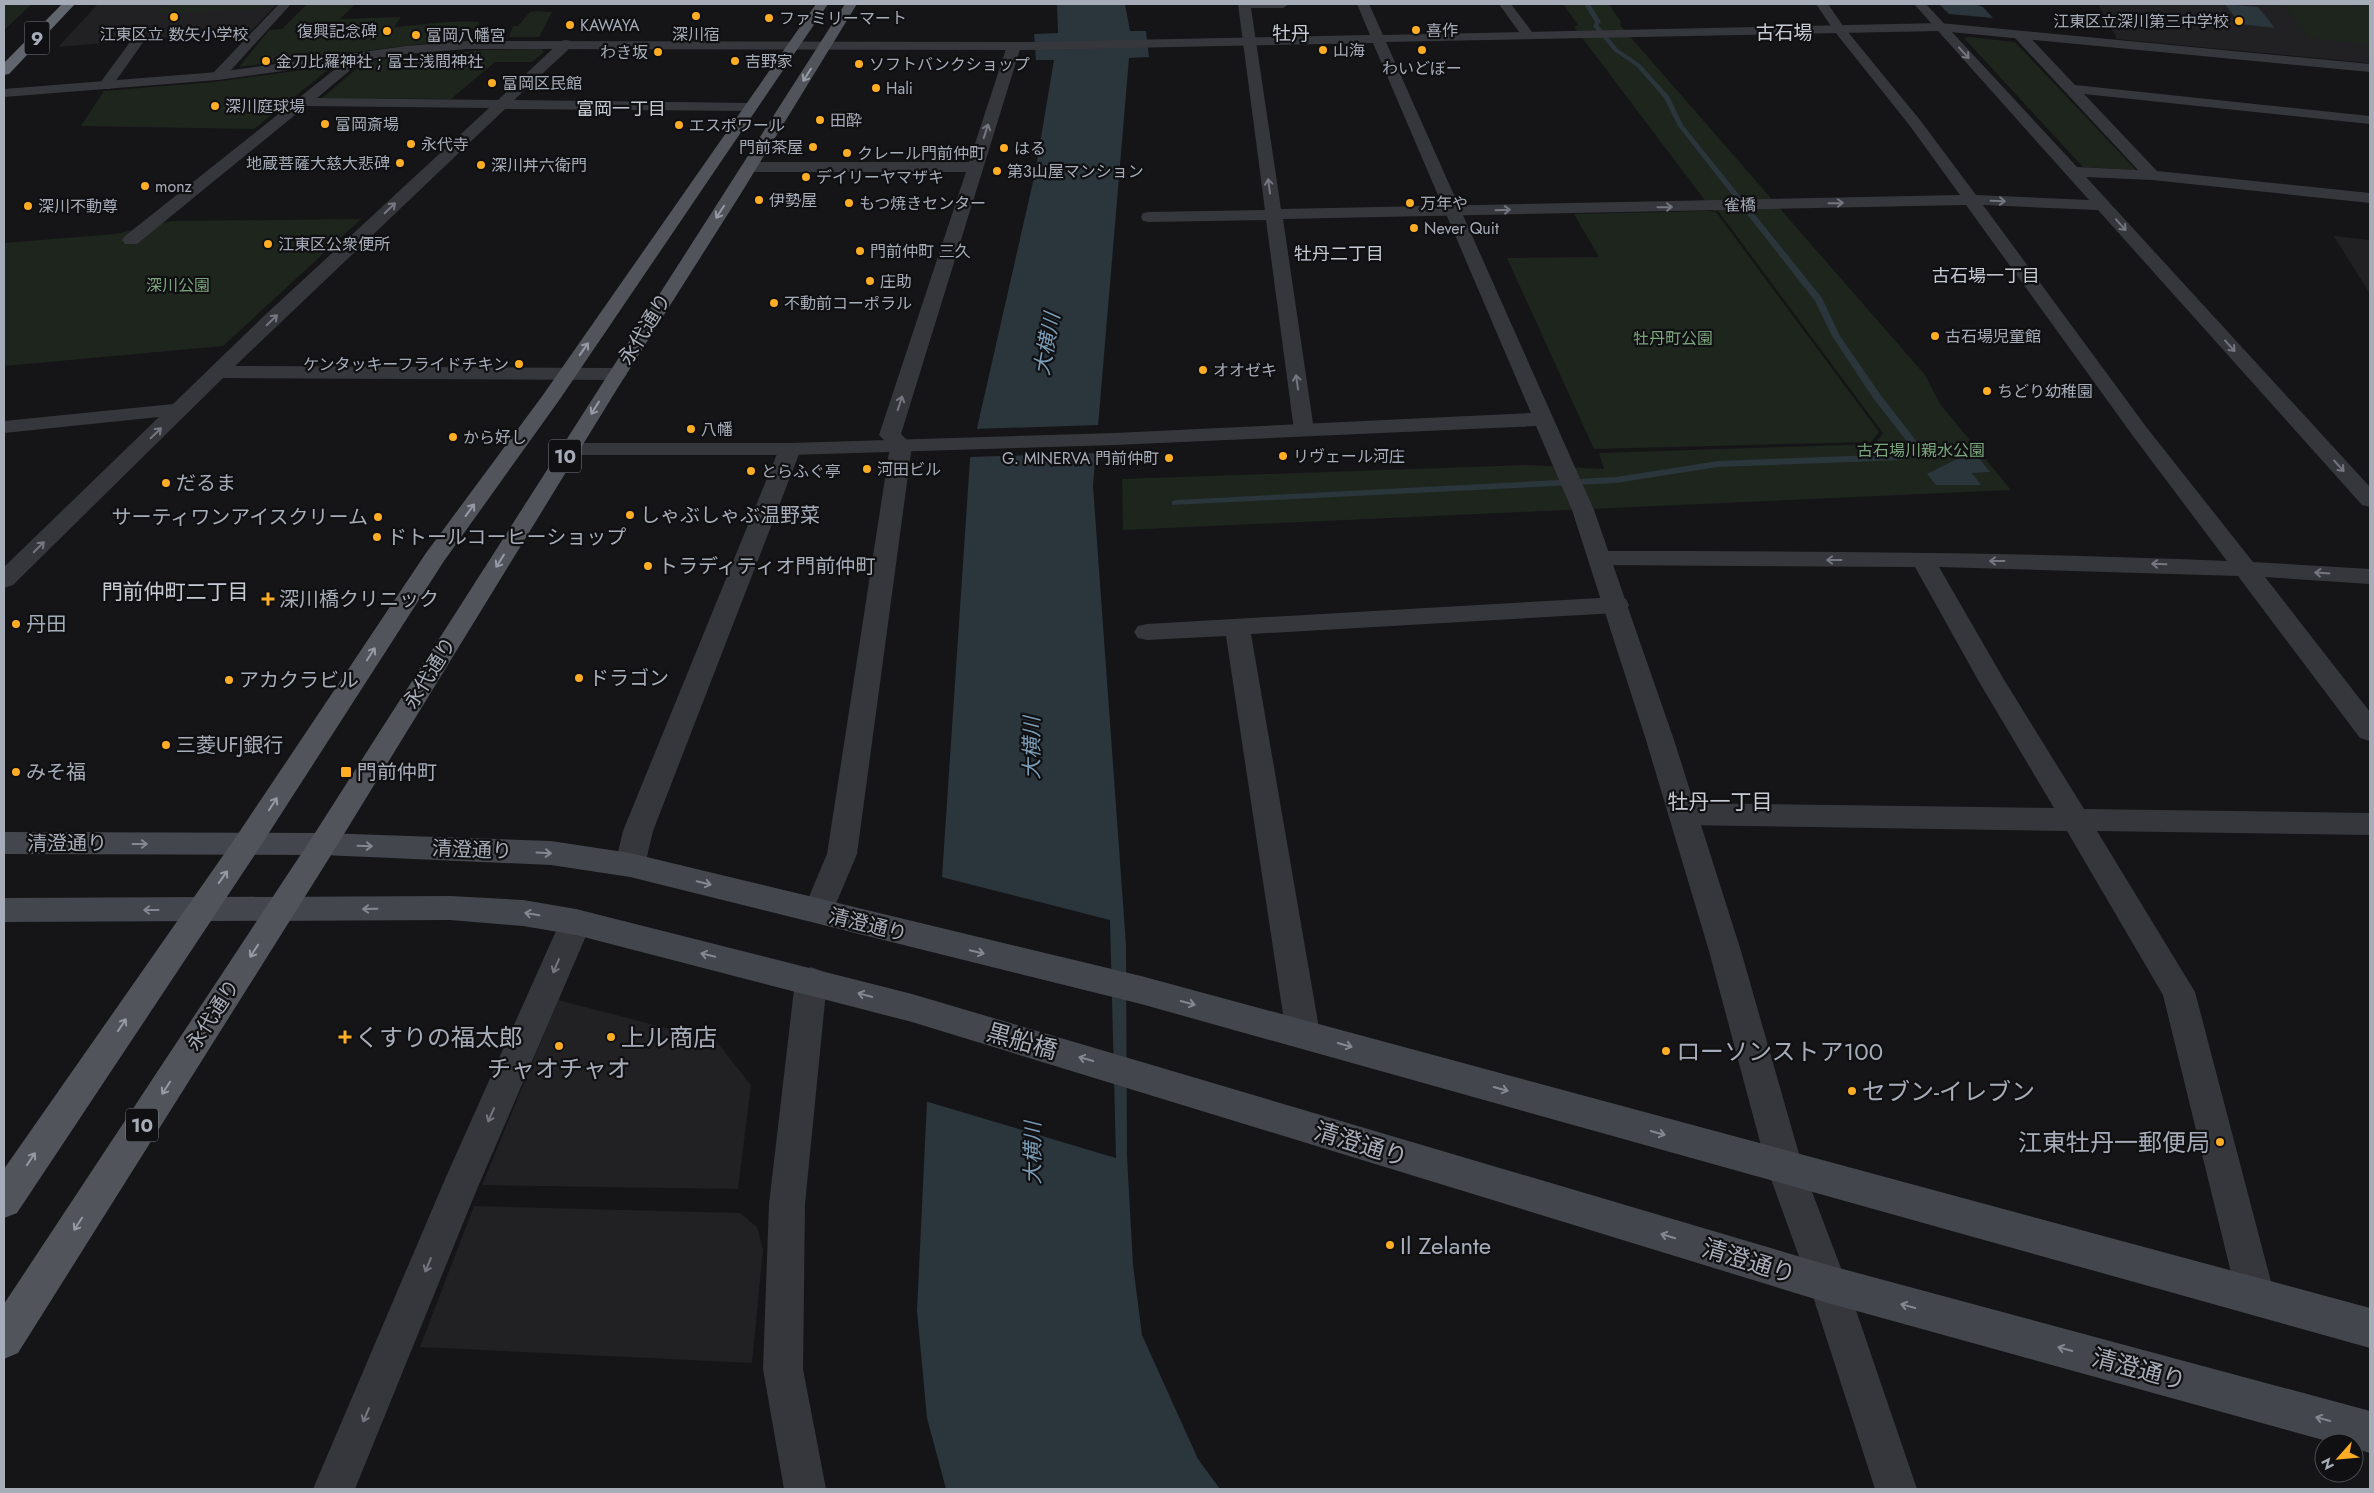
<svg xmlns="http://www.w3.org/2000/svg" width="2374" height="1493" font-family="Jost,'Noto Sans JP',sans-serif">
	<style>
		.built { fill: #212124 }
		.green { fill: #1d251d }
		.water { fill: #2a353c }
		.pier { fill: #151517 }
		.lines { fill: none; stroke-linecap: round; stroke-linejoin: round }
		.stream { fill: #2a353c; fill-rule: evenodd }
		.minor { fill: #36373c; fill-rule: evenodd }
		.tertiary { fill: #36373c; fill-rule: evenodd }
		.secondary { fill: #43464c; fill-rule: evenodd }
		.primary { fill: #51545b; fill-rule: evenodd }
		.motorway { fill: #61656e; fill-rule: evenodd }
		.oneway { stroke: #747780 }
		.oneway2 { stroke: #959aa5 }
		.oneway3 { stroke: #838892 }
		.poi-dot { fill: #ffad25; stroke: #101012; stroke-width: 2 }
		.labels { text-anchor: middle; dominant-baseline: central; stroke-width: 4.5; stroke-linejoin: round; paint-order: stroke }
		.far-poi-label { font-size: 16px; fill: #a6acb8; stroke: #101012; text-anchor: start }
		.far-street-label { font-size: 16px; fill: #a6acb8; stroke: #101012 }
		.far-park-label { font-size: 16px; fill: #7ba57c; stroke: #101012 }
		.far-neighbourhood-label { font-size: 18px; fill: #c7cbd4; stroke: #101012 }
		.far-quarter-label { font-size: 19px; fill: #c7cbd4; stroke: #101012 }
		.shield { fill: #101012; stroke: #797d86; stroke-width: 1 }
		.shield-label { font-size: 19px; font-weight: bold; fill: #a6acb8 }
		.street-label { font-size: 20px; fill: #a6acb8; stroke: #101012 }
		.poi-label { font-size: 20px; fill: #a6acb8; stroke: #101012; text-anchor: start }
		.water-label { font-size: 21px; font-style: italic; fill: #7a9cb6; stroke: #101012 }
		.neighbourhood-label { font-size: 21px; fill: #c7cbd4; stroke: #101012 }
		.near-poi-label { font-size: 24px; fill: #a6acb8; stroke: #101012; text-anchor: start }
		.near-street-label { font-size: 24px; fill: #a6acb8; stroke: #101012 }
	</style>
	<rect width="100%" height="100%" fill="#151517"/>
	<g class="built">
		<path d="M98,4H277L251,31L58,47Z"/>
		<path d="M2098,4H2370V63L2117,39Z"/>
		<path d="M2334,236L2370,240V294Z"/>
		<path d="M558,1000L716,1041L751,1085L738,1189L482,1185Z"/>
		<path d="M474,1206L740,1213L757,1227L763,1250L752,1363L420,1347Z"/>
	</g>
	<g class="green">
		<path d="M4,4H32L4,30Z"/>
		<path d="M165,4H271L266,8L156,14Z"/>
		<path d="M307,4H377L354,5L340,19L401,17L394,27C422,25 451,20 479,22L477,28L441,33L436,42L239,67L269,30L282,29Z"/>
		<path d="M1563,4H1609L1621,22L1620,25L1925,375L1940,404L2011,490L1123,530L1122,479L1527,465L1604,469L1599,453L1875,444L1883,433L1718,211H1713L1574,27L1578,25Z"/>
		<path d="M2282,4H2340L2370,6V44L2310,38Z"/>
		<path d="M537,11L552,12L539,37H509L513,26H518L530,12Z"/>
		<path d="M1969,37L2015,42L2136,170L2083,167L1964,38Z"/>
		<path d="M541,49L544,52L532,62H495L451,99L322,98L366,61L484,50Z"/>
		<path d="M333,66L254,129L81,126L104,91L214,82Z"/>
		<path d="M1708,211L1716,212L1879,432L1871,442L1594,449L1507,258L1599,257L1574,214Z"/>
		<path d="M361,219L223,346L4,366V243L115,234L172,221Z"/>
	</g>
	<g class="water">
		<path d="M1057,4H1125L1130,31H1146L1149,57L1129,58L1093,486L1126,945L1127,1156L1133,1265L1142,1335L1198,1459L1220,1489H946L927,1418L917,1311L927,1101L970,459L1035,173L1054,60H1036L1034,34L1058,33Z"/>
		<path d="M1939,4H1975L1983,7L1993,18L1949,14Z"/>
		<path d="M2225,4L2258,7L2275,28L2240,24Z"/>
		<path d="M1977,456L1990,472L1972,473L1981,485H1936L1927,474L1961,457Z"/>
	</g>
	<g class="pier">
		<path d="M1100,425L1098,453L968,457L974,429Z"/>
		<path d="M941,877L1110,920L1116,1158L925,1101Z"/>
	</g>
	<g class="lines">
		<path class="stream" d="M1584,4H1590L1601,22L1598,25L1618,49L1640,64L1669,96L1683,125L1822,298L1840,336L1880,394L1917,442V446L1905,459L1902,460L1718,467L1616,483L1172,505V501L1176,500L1616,477L1718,461L1899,454L1909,444L1873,398L1832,336L1815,301L1678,126L1664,98L1636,66L1614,51L1593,26L1595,22Z"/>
		<g class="minor">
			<path d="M279,4H291L223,79H213L211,76L213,73Z"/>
			<path d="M1238,4H1289L1283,8H1251L1281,209L1960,195L1910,126L1835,32L1816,4H1828L1843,26L1920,120L1976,195L2089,200L1914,4H1926L2077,167L2138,170L2015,38L2014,35L2015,32H2025L2075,85L2370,116V124L2084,94L2157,171L2370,193V203L2152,180L2086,177L2370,487V507L2362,505L2098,210L1983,205L2147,428L2253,562L2370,569V584L2265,577L2370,712V741L2360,738L2238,576L1939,567L2003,678L2084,809L2370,813V835L2097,831L2195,992L2275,1297L2270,1311L2256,1316L2242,1311L2237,1297L2163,995L2067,831L1682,825L1672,822L1668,814L1672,806L1682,803L2054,808L1978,680L1915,567L1600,565L1592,563L1588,558L1592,553L1600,551C1809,551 2018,552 2227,561L2133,436L1966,205L1283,219L1314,430L1311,434L1304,436L1297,434L1294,430L1266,220L1149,222L1143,221L1141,217L1143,213L1149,212L1265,210Z"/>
			<path d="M1499,4H1511L1535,36L1534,39H1524Z"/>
			<path d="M138,37L144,41L110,89H100L98,86L100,83L133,38Z"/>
			<path d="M566,40L571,41L572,44L571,47L514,100L750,103L757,107L750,111L505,109L235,366L617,368L624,370L627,374L624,378L617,380L223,378L13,585L4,588V567L159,417L4,433V421L173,404L264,316L489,108L306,106L137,244H125L122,240L125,236L354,54H364L366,57L317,98L498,100L561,41Z"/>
			<path d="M1014,42L1021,46L901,434L912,445L857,854L829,920L818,923L807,920L803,911L827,854L890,446L879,435L966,172H748L740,167L748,162H969L1007,46Z"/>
			<path d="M790,443L798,444L801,449L653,831L645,865L641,873L630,877L619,873L615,865L623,831L779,449L782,444Z"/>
			<path d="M1617,597L1626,599L1629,605L1626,611L1617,613L1251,634L1320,1034L1315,1044L1303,1049L1291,1044L1286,1034L1226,636L1147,640L1138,638L1134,632L1138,626L1147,624Z"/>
			<path d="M576,909L587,913L592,922L477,1189L355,1489H313L446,1177L560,922L565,913Z"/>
		</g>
		<g class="tertiary">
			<path d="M1357,4H1369L1383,35L1940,23L2370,64V72L1940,31L1386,42L1594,510L1674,740L1741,951L1803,1168L1847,1284L1917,1489H1875L1809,1284L1767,1168L1709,951L1646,740L1572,510L1536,426L1115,445L790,455H569L561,454L558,449L561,444L569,443H790L1115,433L1531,413L1373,43L1027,50L467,49L406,54L218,80L4,97V89L218,72L406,46L467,41L1027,42L1370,35Z"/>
			<path d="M811,967L822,971L827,981L805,1204L803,1369L826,1489H784L763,1369L769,1204L795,981L800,971Z"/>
		</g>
		<g class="secondary">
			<path d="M4,832L323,833L551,841L630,853L1141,976L2370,1308V1348L1141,1004L630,877L551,865L323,855L4,854Z"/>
			<path d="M450,896L523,900L576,909L912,994L1828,1265L2370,1411V1453L2354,1448V1443H2334L1828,1303L912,1022L576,935L523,926L450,920L4,922V898Z"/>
		</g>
		<g class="primary">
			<path d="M816,4H828L560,399L444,561L256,853L17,1213L4,1218V1169L236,837L426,553L543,395Z"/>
			<path d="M845,4H857L740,195L617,389L333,852L18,1353L4,1359V1304L313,836Z"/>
		</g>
		<path class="motorway" d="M62,4H75L9,74L4,75V63Z"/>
	</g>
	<defs><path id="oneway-shaft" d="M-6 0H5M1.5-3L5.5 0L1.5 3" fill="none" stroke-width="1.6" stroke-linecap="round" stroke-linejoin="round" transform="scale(1.25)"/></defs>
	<g class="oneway">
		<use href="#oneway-shaft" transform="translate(1964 53) rotate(48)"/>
		<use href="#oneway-shaft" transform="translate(986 131) rotate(-72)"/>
		<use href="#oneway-shaft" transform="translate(1269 186) rotate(-98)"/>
		<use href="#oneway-shaft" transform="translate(1998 201) rotate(2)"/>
		<use href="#oneway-shaft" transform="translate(1836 203) rotate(-1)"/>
		<use href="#oneway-shaft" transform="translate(1665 207) rotate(-1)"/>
		<use href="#oneway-shaft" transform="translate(390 208) rotate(-44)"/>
		<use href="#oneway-shaft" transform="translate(1503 210) rotate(-2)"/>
		<use href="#oneway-shaft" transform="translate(2121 225) rotate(48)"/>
		<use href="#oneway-shaft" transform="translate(272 320) rotate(-44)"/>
		<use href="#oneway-shaft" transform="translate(2230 346) rotate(48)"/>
		<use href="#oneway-shaft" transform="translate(1297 382) rotate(-98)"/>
		<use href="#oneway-shaft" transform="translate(900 403) rotate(-72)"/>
		<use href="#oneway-shaft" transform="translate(156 433) rotate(-44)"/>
		<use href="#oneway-shaft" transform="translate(2339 466) rotate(48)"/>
		<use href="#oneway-shaft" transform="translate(39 547) rotate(-45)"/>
		<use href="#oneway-shaft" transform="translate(1834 560) rotate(-180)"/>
		<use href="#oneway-shaft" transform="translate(1997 561) rotate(-180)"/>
		<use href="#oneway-shaft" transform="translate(2159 564) rotate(-178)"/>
		<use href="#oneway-shaft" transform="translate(2322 573) rotate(-176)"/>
		<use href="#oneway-shaft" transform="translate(556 966) rotate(113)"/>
		<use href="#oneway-shaft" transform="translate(491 1115) rotate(114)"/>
		<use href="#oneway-shaft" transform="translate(428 1265) rotate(112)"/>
		<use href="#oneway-shaft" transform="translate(366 1415) rotate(113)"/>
	</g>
	<g class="oneway2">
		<use href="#oneway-shaft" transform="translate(807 75) rotate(122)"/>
		<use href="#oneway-shaft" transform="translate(720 212) rotate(123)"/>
		<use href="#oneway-shaft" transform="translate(584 349) rotate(-55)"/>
		<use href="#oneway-shaft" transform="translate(595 408) rotate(122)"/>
		<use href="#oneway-shaft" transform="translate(470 510) rotate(-54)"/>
		<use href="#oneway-shaft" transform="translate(500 561) rotate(122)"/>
		<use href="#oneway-shaft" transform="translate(371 654) rotate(-57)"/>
		<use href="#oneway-shaft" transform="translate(273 804) rotate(-57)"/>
		<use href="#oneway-shaft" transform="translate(223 877) rotate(-55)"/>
		<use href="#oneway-shaft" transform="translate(254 951) rotate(123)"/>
		<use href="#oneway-shaft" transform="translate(122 1025) rotate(-56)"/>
		<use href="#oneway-shaft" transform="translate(166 1088) rotate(123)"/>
		<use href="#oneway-shaft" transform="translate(31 1159) rotate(-56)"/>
		<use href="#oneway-shaft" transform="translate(78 1224) rotate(123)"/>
	</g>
	<g class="oneway3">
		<use href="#oneway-shaft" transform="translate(140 844)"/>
		<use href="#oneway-shaft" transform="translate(365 846) rotate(2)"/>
		<use href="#oneway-shaft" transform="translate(544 853) rotate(3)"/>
		<use href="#oneway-shaft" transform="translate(704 883) rotate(14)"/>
		<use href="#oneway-shaft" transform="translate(370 909) rotate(179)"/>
		<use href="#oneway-shaft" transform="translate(151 910) rotate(180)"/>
		<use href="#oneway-shaft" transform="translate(532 914) rotate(-170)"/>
		<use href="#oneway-shaft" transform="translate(977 952) rotate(13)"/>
		<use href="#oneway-shaft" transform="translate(708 955) rotate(-166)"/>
		<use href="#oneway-shaft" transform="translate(865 995) rotate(-165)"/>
		<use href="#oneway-shaft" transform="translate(1188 1003) rotate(15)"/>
		<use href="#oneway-shaft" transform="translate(1345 1045) rotate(16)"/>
		<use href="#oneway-shaft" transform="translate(1086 1059) rotate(-164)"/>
		<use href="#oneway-shaft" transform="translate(1501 1089) rotate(16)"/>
		<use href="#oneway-shaft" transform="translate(1658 1133) rotate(16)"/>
		<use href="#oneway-shaft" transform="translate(1668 1236) rotate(-163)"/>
		<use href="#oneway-shaft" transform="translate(1908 1306) rotate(-165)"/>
		<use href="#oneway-shaft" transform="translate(2065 1349) rotate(-165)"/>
		<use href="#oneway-shaft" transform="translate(2323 1419) rotate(-165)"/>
	</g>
	<g class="poi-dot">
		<circle cx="696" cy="16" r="5"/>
		<circle cx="174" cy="17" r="5"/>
		<circle cx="769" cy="18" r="5"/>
		<circle cx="2239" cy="21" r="5"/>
		<circle cx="570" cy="25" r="5"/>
		<circle cx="1416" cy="30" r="5"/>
		<circle cx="387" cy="31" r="5"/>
		<circle cx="416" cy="35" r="5"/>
		<circle cx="1323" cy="50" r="5"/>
		<circle cx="1422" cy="50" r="5"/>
		<circle cx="658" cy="52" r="5"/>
		<circle cx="266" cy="61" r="5"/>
		<circle cx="735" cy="61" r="5"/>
		<circle cx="859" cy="64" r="5"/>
		<circle cx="492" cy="83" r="5"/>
		<circle cx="876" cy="88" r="5"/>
		<circle cx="215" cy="106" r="5"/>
		<circle cx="820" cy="120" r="5"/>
		<circle cx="325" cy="124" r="5"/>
		<circle cx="679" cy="125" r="5"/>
		<circle cx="411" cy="144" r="5"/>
		<circle cx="813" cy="147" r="5"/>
		<circle cx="1004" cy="148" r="5"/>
		<circle cx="847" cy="153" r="5"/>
		<circle cx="400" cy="163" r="5"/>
		<circle cx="481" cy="165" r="5"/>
		<circle cx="997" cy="171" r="5"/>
		<circle cx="806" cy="177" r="5"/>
		<circle cx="145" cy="186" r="5"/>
		<circle cx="759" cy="200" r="5"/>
		<circle cx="849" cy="203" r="5"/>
		<circle cx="1410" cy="203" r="5"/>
		<circle cx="28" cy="206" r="5"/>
		<circle cx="1414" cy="228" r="5"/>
		<circle cx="268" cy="244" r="5"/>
		<circle cx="860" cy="251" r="5"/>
		<circle cx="870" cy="281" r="5"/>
		<circle cx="774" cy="303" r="5"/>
		<circle cx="1935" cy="336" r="5"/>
		<circle cx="519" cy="364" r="5"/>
		<circle cx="1203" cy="370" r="5"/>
		<circle cx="1987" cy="391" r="5"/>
		<circle cx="691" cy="429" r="5"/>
		<circle cx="453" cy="437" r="5"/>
		<circle cx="1283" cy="456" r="5"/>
		<circle cx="1169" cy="458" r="5"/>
		<circle cx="867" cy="469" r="5"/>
		<circle cx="751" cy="471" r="5"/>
		<circle cx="166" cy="483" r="5"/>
		<circle cx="630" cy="515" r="5"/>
		<circle cx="378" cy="517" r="5"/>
		<circle cx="377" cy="537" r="5"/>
		<circle cx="648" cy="566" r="5"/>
		<path d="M265.5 591.5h5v5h5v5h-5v5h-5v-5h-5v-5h5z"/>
		<circle cx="16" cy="624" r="5"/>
		<circle cx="579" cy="678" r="5"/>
		<circle cx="229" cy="680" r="5"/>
		<circle cx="166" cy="745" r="5"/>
		<circle cx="16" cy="772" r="5"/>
		<rect x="340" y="766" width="12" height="12" rx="2.5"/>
		<path d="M342.5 1029.5h5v5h5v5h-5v5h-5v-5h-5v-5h5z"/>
		<circle cx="611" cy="1037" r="5"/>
		<circle cx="559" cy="1046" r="5"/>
		<circle cx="1666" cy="1051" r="5"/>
		<circle cx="1852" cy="1091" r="5"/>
		<circle cx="2220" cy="1142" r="5"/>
		<circle cx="1390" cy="1245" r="5"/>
	</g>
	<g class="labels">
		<g class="far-poi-label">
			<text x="779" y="18">ファミリーマート</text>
			<text x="2229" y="21" text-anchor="end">江東区立深川第三中学校</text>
			<text x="580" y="25">KAWAYA</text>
			<text x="1426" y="30">喜作</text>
			<text x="377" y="31" text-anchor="end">復興記念碑</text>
			<text x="174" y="34" text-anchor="middle">江東区立 数矢小学校</text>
			<text x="696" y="34" text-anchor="middle">深川宿</text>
			<text x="426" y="35">富岡八幡宮</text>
			<text x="1333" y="50">山海</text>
			<text x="648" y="52" text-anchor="end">わき坂</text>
			<text x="276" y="61">金刀比羅神社 ; 富士浅間神社</text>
			<text x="745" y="61">吉野家</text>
			<text x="869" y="64">ソフトバンクショップ</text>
			<text x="1422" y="68" text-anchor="middle">わいどぼー</text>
			<text x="502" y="83">富岡区民館</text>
			<text x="886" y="88">Hali</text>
			<text x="225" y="106">深川庭球場</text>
			<text x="830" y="120">田酔</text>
			<text x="335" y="124">富岡斎場</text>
			<text x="689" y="125">エスポワール</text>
			<text x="421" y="144">永代寺</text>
			<text x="803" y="147" text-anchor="end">門前茶屋</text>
			<text x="1014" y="148">はる</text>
			<text x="857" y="153">クレール門前仲町</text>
			<text x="390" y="163" text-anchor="end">地蔵菩薩大慈大悲碑</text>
			<text x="491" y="165">深川丼六衛門</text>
			<text x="1007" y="171">第3山屋マンション</text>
			<text x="816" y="177">デイリーヤマザキ</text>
			<text x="155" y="186">monz</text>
			<text x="769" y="200">伊勢屋</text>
			<text x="859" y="203">もつ焼きセンター</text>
			<text x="1420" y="203">万年や</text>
			<text x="38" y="206">深川不動尊</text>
			<text x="1424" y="228">Never Quit</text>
			<text x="278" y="244">江東区公衆便所</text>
			<text x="870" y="251">門前仲町 三久</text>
			<text x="880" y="281">庄助</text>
			<text x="784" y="303">不動前コーポラル</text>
			<text x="1945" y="336">古石場児童館</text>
			<text x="509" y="364" text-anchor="end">ケンタッキーフライドチキン</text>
			<text x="1213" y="370">オオゼキ</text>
			<text x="1997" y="391">ちどり幼稚園</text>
			<text x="701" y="429">八幡</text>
			<text x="463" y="437">から好し</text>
			<text x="1293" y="456">リヴェール河庄</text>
			<text x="1159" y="458" text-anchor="end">G. MINERVA 門前仲町</text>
			<text x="877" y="469">河田ビル</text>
			<text x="761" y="471">とらふぐ亭</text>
		</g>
		<g class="far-street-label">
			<text transform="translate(1740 205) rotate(-1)">雀橋</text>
		</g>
		<g class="far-park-label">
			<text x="178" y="285">深川公園</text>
			<text x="1673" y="338">牡丹町公園</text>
			<text x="1921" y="450">古石場川親水公園</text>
		</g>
		<g class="far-neighbourhood-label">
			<text x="621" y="109">富岡一丁目</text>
			<text x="1339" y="254">牡丹二丁目</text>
			<text x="1986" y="276">古石場一丁目</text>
		</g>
		<g class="far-quarter-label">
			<text x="1784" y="32">古石場</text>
			<text x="1291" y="33">牡丹</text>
		</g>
		<g class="shield">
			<rect x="24.5" y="21.5" width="25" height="33" rx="4"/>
			<rect x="549" y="439.5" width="32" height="33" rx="4"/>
			<rect x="126" y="1108.5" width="32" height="33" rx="4"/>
		</g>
		<g class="shield-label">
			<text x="37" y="38">9</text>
			<text x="565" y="456">10</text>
			<text x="142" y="1125">10</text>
		</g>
		<g class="street-label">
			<text transform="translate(645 329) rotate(-58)">永代通り</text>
			<text transform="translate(430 673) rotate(-58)">永代通り</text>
			<text x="67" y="843">清澄通り</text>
			<text transform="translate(472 850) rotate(2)">清澄通り</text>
			<text transform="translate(868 925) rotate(14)">清澄通り</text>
			<text transform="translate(213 1015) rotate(-57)">永代通り</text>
		</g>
		<g class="poi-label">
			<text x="176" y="483">だるま</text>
			<text x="640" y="515">しゃぶしゃぶ温野菜</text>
			<text x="368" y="517" text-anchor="end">サーティワンアイスクリーム</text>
			<text x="387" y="537">ドトールコーヒーショップ</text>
			<text x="658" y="566">トラディティオ門前仲町</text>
			<text x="279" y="599">深川橋クリニック</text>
			<text x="26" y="624">丹田</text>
			<text x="589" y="678">ドラゴン</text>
			<text x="239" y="680">アカクラビル</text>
			<text x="176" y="745">三菱UFJ銀行</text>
			<text x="26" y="772">みそ福</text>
			<text x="357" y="772">門前仲町</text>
		</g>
		<g class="water-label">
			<text transform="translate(1047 344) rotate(-80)">大横川</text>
			<text transform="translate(1032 748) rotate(-90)">大横川</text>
			<text transform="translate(1033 1153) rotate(-90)">大横川</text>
		</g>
		<g class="neighbourhood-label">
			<text x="175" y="592">門前仲町二丁目</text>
			<text x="1720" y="802">牡丹一丁目</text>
		</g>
		<g class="near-poi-label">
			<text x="355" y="1037">くすりの福太郎</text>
			<text x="621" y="1037">上ル商店</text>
			<text x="1676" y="1051">ローソンストア100</text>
			<text x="559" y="1068" text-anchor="middle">チャオチャオ</text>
			<text x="1862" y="1091">セブン-イレブン</text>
			<text x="2210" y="1142" text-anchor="end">江東牡丹一郵便局</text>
			<text x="1400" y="1245">Il Zelante</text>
		</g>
		<g class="near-street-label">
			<text transform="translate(1022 1041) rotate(16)">黒船橋</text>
			<text transform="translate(1361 1144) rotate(17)">清澄通り</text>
			<text transform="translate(1749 1261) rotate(17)">清澄通り</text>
			<text transform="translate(2139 1369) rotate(15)">清澄通り</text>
		</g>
	</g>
	<rect width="2374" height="1493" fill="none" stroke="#a6acb8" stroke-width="10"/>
	<g transform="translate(2339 1458) rotate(243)"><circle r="24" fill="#101012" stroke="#4c4e54"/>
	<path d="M0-4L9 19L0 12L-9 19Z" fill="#ffad25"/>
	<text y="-8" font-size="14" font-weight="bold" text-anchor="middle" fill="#a6acb8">N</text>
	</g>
</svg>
